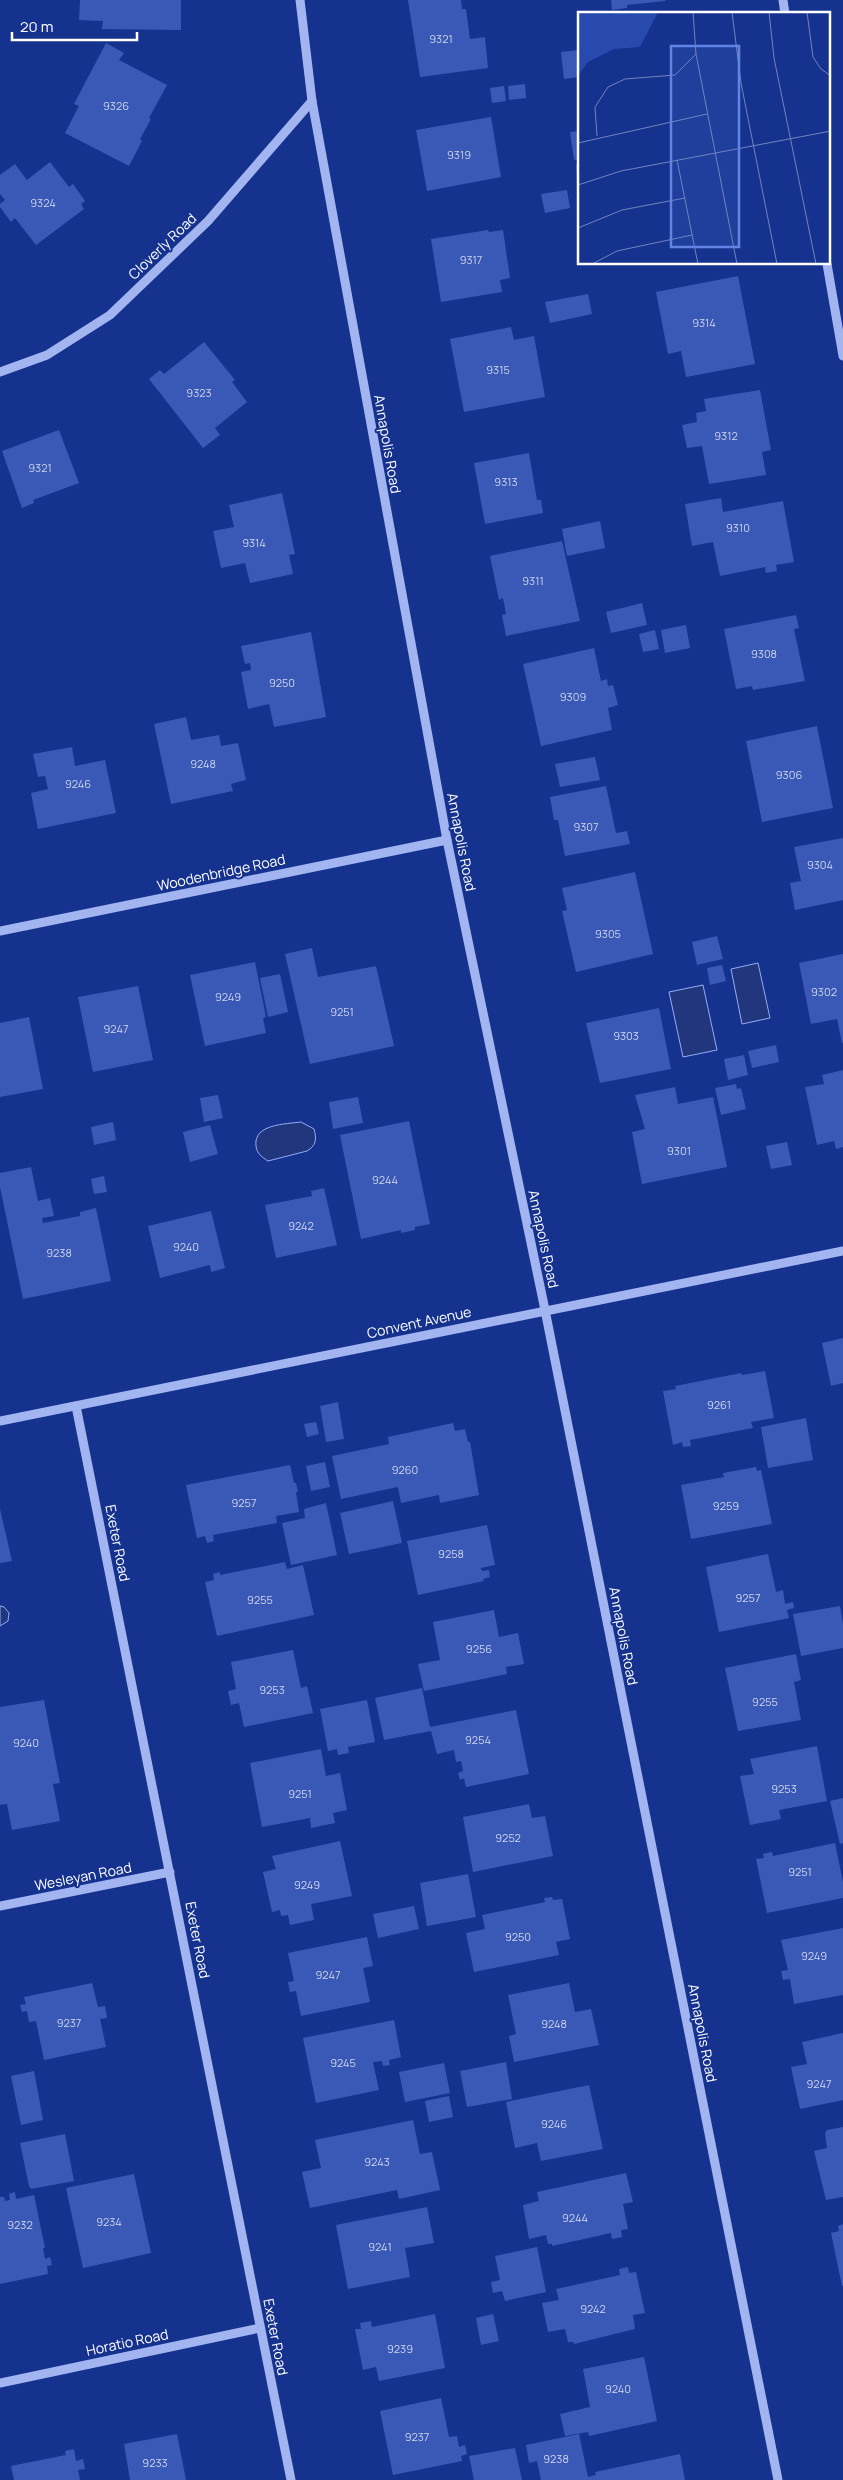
<svg xmlns="http://www.w3.org/2000/svg" width="843" height="2480" font-family="Manrope,sans-serif">
	<style>
		.water { fill: #21367d; stroke: #94adf3 }
		.building { fill: #3a58b5 }
		.lines { fill: none; stroke-linecap: round; stroke-linejoin: round }
		.minor { stroke: #a2b5f0; stroke-width: 9 }
		.labels { text-anchor: middle; dominant-baseline: central; stroke-width: 4; stroke-linejoin: round; paint-order: stroke }
		.number-label { font-size: 11px; fill: #ced5ec }
		.street-label { font-size: 14px; fill: #fff; stroke: #16328f }
		.inset-road { fill: none; stroke: #7384bc; stroke-width: 1 }
		.view { fill: #6183e4; fill-opacity: 0.15; stroke: #6183e4; stroke-width: 2.5 }
		.inset-edge { fill: none; stroke: #fff; stroke-width: 2.5 }
	</style>
	<rect width="100%" height="100%" fill="#16328f"/>
	<g class="water">
		<path d="M758,963L770,1018L742,1024L731,969Z"/>
		<path d="M703,985L717,1050L683,1057L669,992Z"/>
		<path d="M301,1122L314,1129C317,1139 316,1146 307,1151L268,1161C262,1157 257,1154 256,1146C253,1124 286,1124 301,1122Z"/>
		<path d="M0,1606L4,1607L9,1613L8,1621L0,1626Z"/>
	</g>
	<g class="building">
		<path d="M80,0H181V30L102,29L103,21L79,20Z"/>
		<path d="M408,0H461L462,9H466L470,39L485,37L488,68L420,77Z"/>
		<path d="M611,0H665V1L627,5V8L612,10Z"/>
		<path d="M106,43L124,53L119,60L167,85L149,118L151,119L140,139L142,141L129,166L65,133L79,106L74,104Z"/>
		<path d="M579,50V77L564,79L561,52Z"/>
		<path d="M525,84L526,98L509,100L508,86Z"/>
		<path d="M504,86L506,101L492,103L490,88Z"/>
		<path d="M491,117L501,177L427,191L416,130Z"/>
		<path d="M579,131V159L574,160L570,132Z"/>
		<path d="M50,162L69,187L73,184L85,201L81,204L84,209L36,245L15,218L11,222L0,207V204L5,200L0,194V175L15,164L27,180Z"/>
		<path d="M576,164H579V181L577,182Z"/>
		<path d="M567,190L570,208L545,213L541,194Z"/>
		<path d="M488,230L489,232L503,230L510,278L500,280L502,292L441,302L431,239Z"/>
		<path d="M738,276L755,364L686,377L681,351L668,354L656,292Z"/>
		<path d="M588,294L592,314L550,323L545,302Z"/>
		<path d="M511,327L514,340L534,336L545,397L464,412L450,339Z"/>
		<path d="M204,342L235,380L232,382L247,402L215,428L220,435L203,448L149,379L160,370L164,374Z"/>
		<path d="M760,390L771,450L762,452L766,475L709,484L702,446L687,448L682,425L697,422L696,413L706,411L704,399Z"/>
		<path d="M59,430L79,483L33,500L34,503L22,508L2,451Z"/>
		<path d="M529,453L537,500H541L543,513L485,524L474,463Z"/>
		<path d="M282,493L295,554L289,555L293,574L250,583L245,563L221,568L213,531L234,527L229,505Z"/>
		<path d="M721,498L723,512L783,501L794,562L776,565L777,571L766,573L765,567L720,576L713,542L692,546L685,504Z"/>
		<path d="M600,521L605,548L567,556L562,529Z"/>
		<path d="M562,541L580,621L506,636L502,615L506,614L503,598L499,600L490,556Z"/>
		<path d="M642,603L647,625L611,633L606,612Z"/>
		<path d="M796,615L799,628L794,629L805,681L753,690L752,686L736,689L724,629Z"/>
		<path d="M686,625L690,648L665,653L661,630Z"/>
		<path d="M655,630L659,649L643,652L639,634Z"/>
		<path d="M311,632L326,717L274,727L269,704L248,709L241,672L251,670L250,663L245,664L241,646Z"/>
		<path d="M594,648L601,681L607,679L608,686L613,685L618,705L608,708L612,730L541,746L523,664Z"/>
		<path d="M186,717L191,740L219,735L221,746L238,743L246,780L231,784L233,791L171,804L154,724Z"/>
		<path d="M817,726L833,808L762,822L746,741Z"/>
		<path d="M72,747L75,766L105,760L116,813L38,829L31,793L48,789L45,776L38,777L33,754Z"/>
		<path d="M595,757L600,780L560,787L555,764Z"/>
		<path d="M606,786L616,833L627,831L630,844L565,856L558,820H554L550,797Z"/>
		<path d="M843,838V900L795,910L790,883L801,881L794,847Z"/>
		<path d="M635,872L653,954L576,972L562,911L567,910L562,888Z"/>
		<path d="M717,936L723,959L697,965L692,942Z"/>
		<path d="M312,948L318,977L376,966L394,1046L310,1064L285,954Z"/>
		<path d="M843,954V1043H842L837,1019L811,1024L799,963Z"/>
		<path d="M255,962L266,1017L263,1018L266,1033L205,1046L190,975Z"/>
		<path d="M722,965L726,981L710,985L707,968Z"/>
		<path d="M280,974L288,1012L268,1017L260,978Z"/>
		<path d="M138,986L153,1060L93,1072L78,997Z"/>
		<path d="M659,1008L671,1069L600,1083L586,1023Z"/>
		<path d="M29,1017L43,1089L0,1097V1023Z"/>
		<path d="M776,1045L779,1062L752,1068L748,1051Z"/>
		<path d="M744,1055L748,1075L728,1080L724,1059Z"/>
		<path d="M843,1070V1147L836,1149L834,1141L817,1145L805,1087L824,1084L822,1075Z"/>
		<path d="M736,1084L737,1089L741,1088L746,1109L721,1115L715,1088Z"/>
		<path d="M675,1087L678,1104L713,1097L727,1167L642,1184L632,1132L645,1129L635,1095Z"/>
		<path d="M218,1095L223,1118L204,1122L200,1098Z"/>
		<path d="M358,1097L363,1123L333,1129L329,1102Z"/>
		<path d="M409,1121L430,1224L415,1227V1230L401,1233V1230L361,1239L340,1135Z"/>
		<path d="M113,1122L116,1140L94,1145L91,1127Z"/>
		<path d="M210,1125L218,1154L190,1162L183,1132Z"/>
		<path d="M787,1142L792,1165L771,1169L766,1146Z"/>
		<path d="M31,1167L38,1201L50,1198L54,1216L42,1218L43,1223L80,1216V1212L96,1208L111,1281L23,1299L0,1187V1173Z"/>
		<path d="M104,1176L107,1192L94,1194L91,1179Z"/>
		<path d="M324,1188L337,1245L276,1258L265,1205L312,1196L311,1191Z"/>
		<path d="M211,1211L225,1268L211,1272L210,1265L160,1278L148,1226Z"/>
		<path d="M843,1338V1383L831,1386L822,1343Z"/>
		<path d="M765,1371L774,1418L751,1422L753,1428L690,1440L691,1446L683,1447L682,1442L673,1445L663,1391L676,1389L675,1386L741,1373L742,1375Z"/>
		<path d="M338,1402L344,1439L326,1442L320,1406Z"/>
		<path d="M806,1418L813,1460L768,1468L761,1427Z"/>
		<path d="M316,1422L319,1434L307,1437L304,1424Z"/>
		<path d="M453,1423L455,1431L465,1429L468,1442H470L479,1495L440,1503L439,1495L401,1503L398,1487L341,1499L332,1456L389,1444L388,1437Z"/>
		<path d="M325,1462L330,1487L311,1491L306,1466Z"/>
		<path d="M290,1465L294,1483H296L298,1492H296L299,1512L276,1516L277,1523L213,1535L214,1541L207,1543L205,1536L197,1538L186,1485Z"/>
		<path d="M756,1467L757,1471L761,1470L772,1524L691,1539L681,1485L724,1477L723,1473Z"/>
		<path d="M393,1501L402,1543L349,1554L340,1513Z"/>
		<path d="M326,1503L337,1555L291,1565L282,1523L305,1518L304,1509Z"/>
		<path d="M0,1509L12,1561L0,1563Z"/>
		<path d="M487,1525L495,1565L481,1568L482,1571L489,1570L490,1577L483,1579L484,1581L418,1595L407,1541Z"/>
		<path d="M768,1554L776,1592L783,1590L785,1604L793,1602L794,1608L787,1610L789,1618L719,1632L706,1567Z"/>
		<path d="M285,1562L287,1569L303,1565L314,1615L217,1636L205,1582L214,1580L213,1574L220,1572V1575Z"/>
		<path d="M840,1606L843,1624V1648L801,1656L793,1614Z"/>
		<path d="M494,1610L499,1637L518,1633L524,1664L506,1667L507,1674L424,1691L418,1664L440,1660L433,1622Z"/>
		<path d="M293,1650L301,1688L307,1686L313,1713L244,1727L239,1703L231,1705L228,1691L236,1689L231,1662Z"/>
		<path d="M796,1654L801,1680L794,1682L801,1720L738,1731L725,1668Z"/>
		<path d="M422,1688L430,1727L516,1710L529,1774L466,1787L464,1778L460,1780L458,1773L463,1771L461,1761L456,1762L454,1750L437,1754L431,1731L384,1740L375,1698Z"/>
		<path d="M44,1700L60,1783L53,1784L60,1821L12,1830L7,1804L0,1805V1707Z"/>
		<path d="M367,1700L375,1742L348,1747L349,1753L338,1755L337,1749L328,1751L320,1709Z"/>
		<path d="M817,1746L827,1801L779,1810L781,1819L750,1825L740,1776L754,1774L750,1759Z"/>
		<path d="M321,1749L326,1776L340,1773L347,1810L333,1813L335,1823L311,1828L310,1818L262,1827L250,1763Z"/>
		<path d="M843,1798V1843L840,1844L830,1801Z"/>
		<path d="M529,1804L532,1818L545,1816L553,1856L473,1872L463,1817Z"/>
		<path d="M340,1841L352,1896L311,1904L314,1920L290,1925L288,1915L281,1916L280,1910L272,1912L263,1872L276,1869L272,1856Z"/>
		<path d="M835,1843L843,1882V1898L767,1913L756,1859L764,1858L763,1854L772,1852L773,1856Z"/>
		<path d="M468,1874L476,1917L427,1926L420,1883Z"/>
		<path d="M552,1897L553,1900L562,1899L570,1939L556,1942L559,1955L474,1972L466,1933L485,1929L482,1915L545,1902L544,1898Z"/>
		<path d="M414,1906L419,1929L378,1938L373,1914Z"/>
		<path d="M843,1928V1995L794,2004L790,1979L783,1980L781,1971L788,1970L781,1940Z"/>
		<path d="M367,1937L373,1966L363,1968L370,2002L301,2016L296,1991L290,1992L288,1982L294,1981L288,1953Z"/>
		<path d="M92,1983L98,2007L105,2006L107,2018L100,2019L106,2047L44,2060L36,2021L29,2022L27,2011L22,2012L20,2005L26,2004L24,1997Z"/>
		<path d="M569,1983L575,2012L591,2009L599,2045L514,2062L509,2036L516,2034L508,1995Z"/>
		<path d="M394,2020L401,2057L389,2060L390,2065L383,2066L382,2061L373,2062L379,2090L316,2103L303,2038Z"/>
		<path d="M843,2033V2100L800,2109L791,2067L807,2064L802,2042Z"/>
		<path d="M506,2062L512,2099L467,2107L460,2071Z"/>
		<path d="M444,2063L450,2093L405,2102L399,2072Z"/>
		<path d="M34,2071L43,2120L21,2125L11,2076Z"/>
		<path d="M589,2085L603,2149L541,2161L537,2143L515,2148L506,2102Z"/>
		<path d="M449,2096L453,2117L429,2122L425,2101Z"/>
		<path d="M413,2120L420,2154L432,2152L440,2190L399,2199L397,2190L310,2208L302,2172L321,2168L315,2140Z"/>
		<path d="M843,2127V2197L826,2200L814,2151L827,2148L825,2133L827,2130Z"/>
		<path d="M65,2134L74,2181L31,2189L29,2186L20,2143Z"/>
		<path d="M626,2173L633,2202L623,2204L628,2229L621,2230L622,2237L612,2239L611,2233L552,2246V2244H548L546,2235L529,2239L523,2205L539,2201L537,2192Z"/>
		<path d="M134,2174L151,2253L83,2268L66,2188Z"/>
		<path d="M15,2192L16,2199L34,2195L45,2248H43L45,2259L50,2257L52,2265L47,2266L48,2274L0,2284V2197H4L5,2201L10,2200L9,2194Z"/>
		<path d="M427,2207L434,2243L405,2248L410,2277L348,2289L336,2225Z"/>
		<path d="M843,2224V2286H842L831,2233L839,2231L838,2226Z"/>
		<path d="M537,2247L546,2292L505,2301L502,2291L493,2293L491,2282L500,2280L495,2256Z"/>
		<path d="M628,2267L629,2273L636,2272L645,2313L633,2315L635,2329L574,2344L573,2342H568L565,2329L548,2332L542,2303L559,2300L556,2289L620,2275L619,2269Z"/>
		<path d="M435,2314L445,2368L379,2381L376,2367L363,2370L355,2329H361L360,2323L371,2321L372,2327Z"/>
		<path d="M493,2314L499,2341L481,2345L476,2318Z"/>
		<path d="M644,2357L657,2421L589,2436L588,2432L565,2436L560,2414L590,2407L583,2369Z"/>
		<path d="M441,2398L449,2437L457,2436L459,2447L465,2445L467,2454L461,2456L462,2461L393,2475L380,2411Z"/>
		<path d="M177,2434L186,2480H130L124,2444Z"/>
		<path d="M579,2434L588,2477L596,2475L595,2472L680,2454L685,2480H541L537,2461L529,2463L526,2445Z"/>
		<path d="M515,2448L522,2480H474L469,2456Z"/>
		<path d="M74,2449L76,2461L83,2459L85,2469L78,2470L80,2480H14L11,2466L66,2455L65,2451Z"/>
	</g>
	<g class="lines">
		<g class="minor">
			<path d="M300,0L312,101L447,840L545,1310L778,2480"/>
			<path d="M783,0L785,14"/>
			<path d="M827,264L843,356"/>
			<path d="M0,372L47,355L110,315L208,221L312,101"/>
			<path d="M0,931L447,840"/>
			<path d="M76,1406L291,2480"/>
			<path d="M0,1421L843,1251"/>
			<path d="M0,1906L170,1872"/>
			<path d="M0,2383L260,2328"/>
		</g>
	</g>
	<g class="labels">
		<g class="number-label">
			<text x="441" y="38">9321</text>
			<text x="116" y="105">9326</text>
			<text x="459" y="154">9319</text>
			<text x="43" y="202">9324</text>
			<text x="471" y="259">9317</text>
			<text x="704" y="322">9314</text>
			<text x="498" y="369">9315</text>
			<text x="199" y="392">9323</text>
			<text x="726" y="435">9312</text>
			<text x="40" y="467">9321</text>
			<text x="506" y="481">9313</text>
			<text x="738" y="527">9310</text>
			<text x="254" y="542">9314</text>
			<text x="533" y="580">9311</text>
			<text x="764" y="653">9308</text>
			<text x="282" y="682">9250</text>
			<text x="573" y="696">9309</text>
			<text x="203" y="763">9248</text>
			<text x="789" y="774">9306</text>
			<text x="78" y="783">9246</text>
			<text x="586" y="826">9307</text>
			<text x="820" y="864">9304</text>
			<text x="608" y="933">9305</text>
			<text x="824" y="991">9302</text>
			<text x="228" y="996">9249</text>
			<text x="342" y="1011">9251</text>
			<text x="116" y="1028">9247</text>
			<text x="626" y="1035">9303</text>
			<text x="679" y="1150">9301</text>
			<text x="385" y="1179">9244</text>
			<text x="301" y="1225">9242</text>
			<text x="186" y="1246">9240</text>
			<text x="59" y="1252">9238</text>
			<text x="719" y="1404">9261</text>
			<text x="405" y="1469">9260</text>
			<text x="244" y="1502">9257</text>
			<text x="726" y="1505">9259</text>
			<text x="451" y="1553">9258</text>
			<text x="748" y="1597">9257</text>
			<text x="260" y="1599">9255</text>
			<text x="479" y="1648">9256</text>
			<text x="272" y="1689">9253</text>
			<text x="765" y="1701">9255</text>
			<text x="478" y="1739">9254</text>
			<text x="26" y="1742">9240</text>
			<text x="784" y="1788">9253</text>
			<text x="300" y="1793">9251</text>
			<text x="508" y="1837">9252</text>
			<text x="800" y="1871">9251</text>
			<text x="307" y="1884">9249</text>
			<text x="518" y="1936">9250</text>
			<text x="814" y="1955">9249</text>
			<text x="328" y="1974">9247</text>
			<text x="69" y="2022">9237</text>
			<text x="554" y="2023">9248</text>
			<text x="343" y="2062">9245</text>
			<text x="819" y="2083">9247</text>
			<text x="554" y="2123">9246</text>
			<text x="377" y="2161">9243</text>
			<text x="575" y="2217">9244</text>
			<text x="109" y="2221">9234</text>
			<text x="20" y="2224">9232</text>
			<text x="380" y="2246">9241</text>
			<text x="593" y="2308">9242</text>
			<text x="400" y="2348">9239</text>
			<text x="618" y="2388">9240</text>
			<text x="417" y="2436">9237</text>
			<text x="556" y="2458">9238</text>
			<text x="155" y="2462">9233</text>
		</g>
		<g class="street-label">
			<text transform="translate(162 246) rotate(-44)">Cloverly Road</text>
			<text transform="translate(388 444) rotate(80)">Annapolis Road</text>
			<text transform="translate(462 842) rotate(79)">Annapolis Road</text>
			<text transform="translate(221 872) rotate(-12)">Woodenbridge Road</text>
			<text transform="translate(544 1239) rotate(78)">Annapolis Road</text>
			<text transform="translate(419 1322) rotate(-12)">Convent Avenue</text>
			<text transform="translate(118 1543) rotate(79)">Exeter Road</text>
			<text transform="translate(624 1636) rotate(79)">Annapolis Road</text>
			<text transform="translate(83 1876) rotate(-11)">Wesleyan Road</text>
			<text transform="translate(198 1940) rotate(79)">Exeter Road</text>
			<text transform="translate(703 2033) rotate(79)">Annapolis Road</text>
			<text transform="translate(276 2337) rotate(79)">Exeter Road</text>
			<text transform="translate(127 2342) rotate(-12)">Horatio Road</text>
		</g>
	</g>
	<g transform="translate(578 12)">
		<rect width="252" height="252" fill="#16328f"/>
		<path d="M0,0H80L62,35L36,37L10,50L0,63Z" fill="#2849ad"/>
		<path class="inset-road" d="M115,0L118,42L159,252M154,0L163,71L199,252M191,0L196,46L238,252M229,0L235,45L243,57L253,64M19,124L17,95L30,75L47,67L97,63L118,42M0,131L129,102M99,148L120,252M0,173L43,159L253,119M0,216L44,198L107,186M14,252L39,239L114,223"/>
		<path class="view" d="M93,34H161V235H93Z"/>
		<rect width="252" height="252" class="inset-edge"/>
	</g>
	<path d="M12 32v8h125v-8" fill="none" stroke="#ffffff" stroke-width="2.5"/>
	<text x="20" y="32" font-size="15" fill="#ffffff" stroke="#16328f" stroke-width="4" paint-order="stroke">20 m</text>
</svg>
